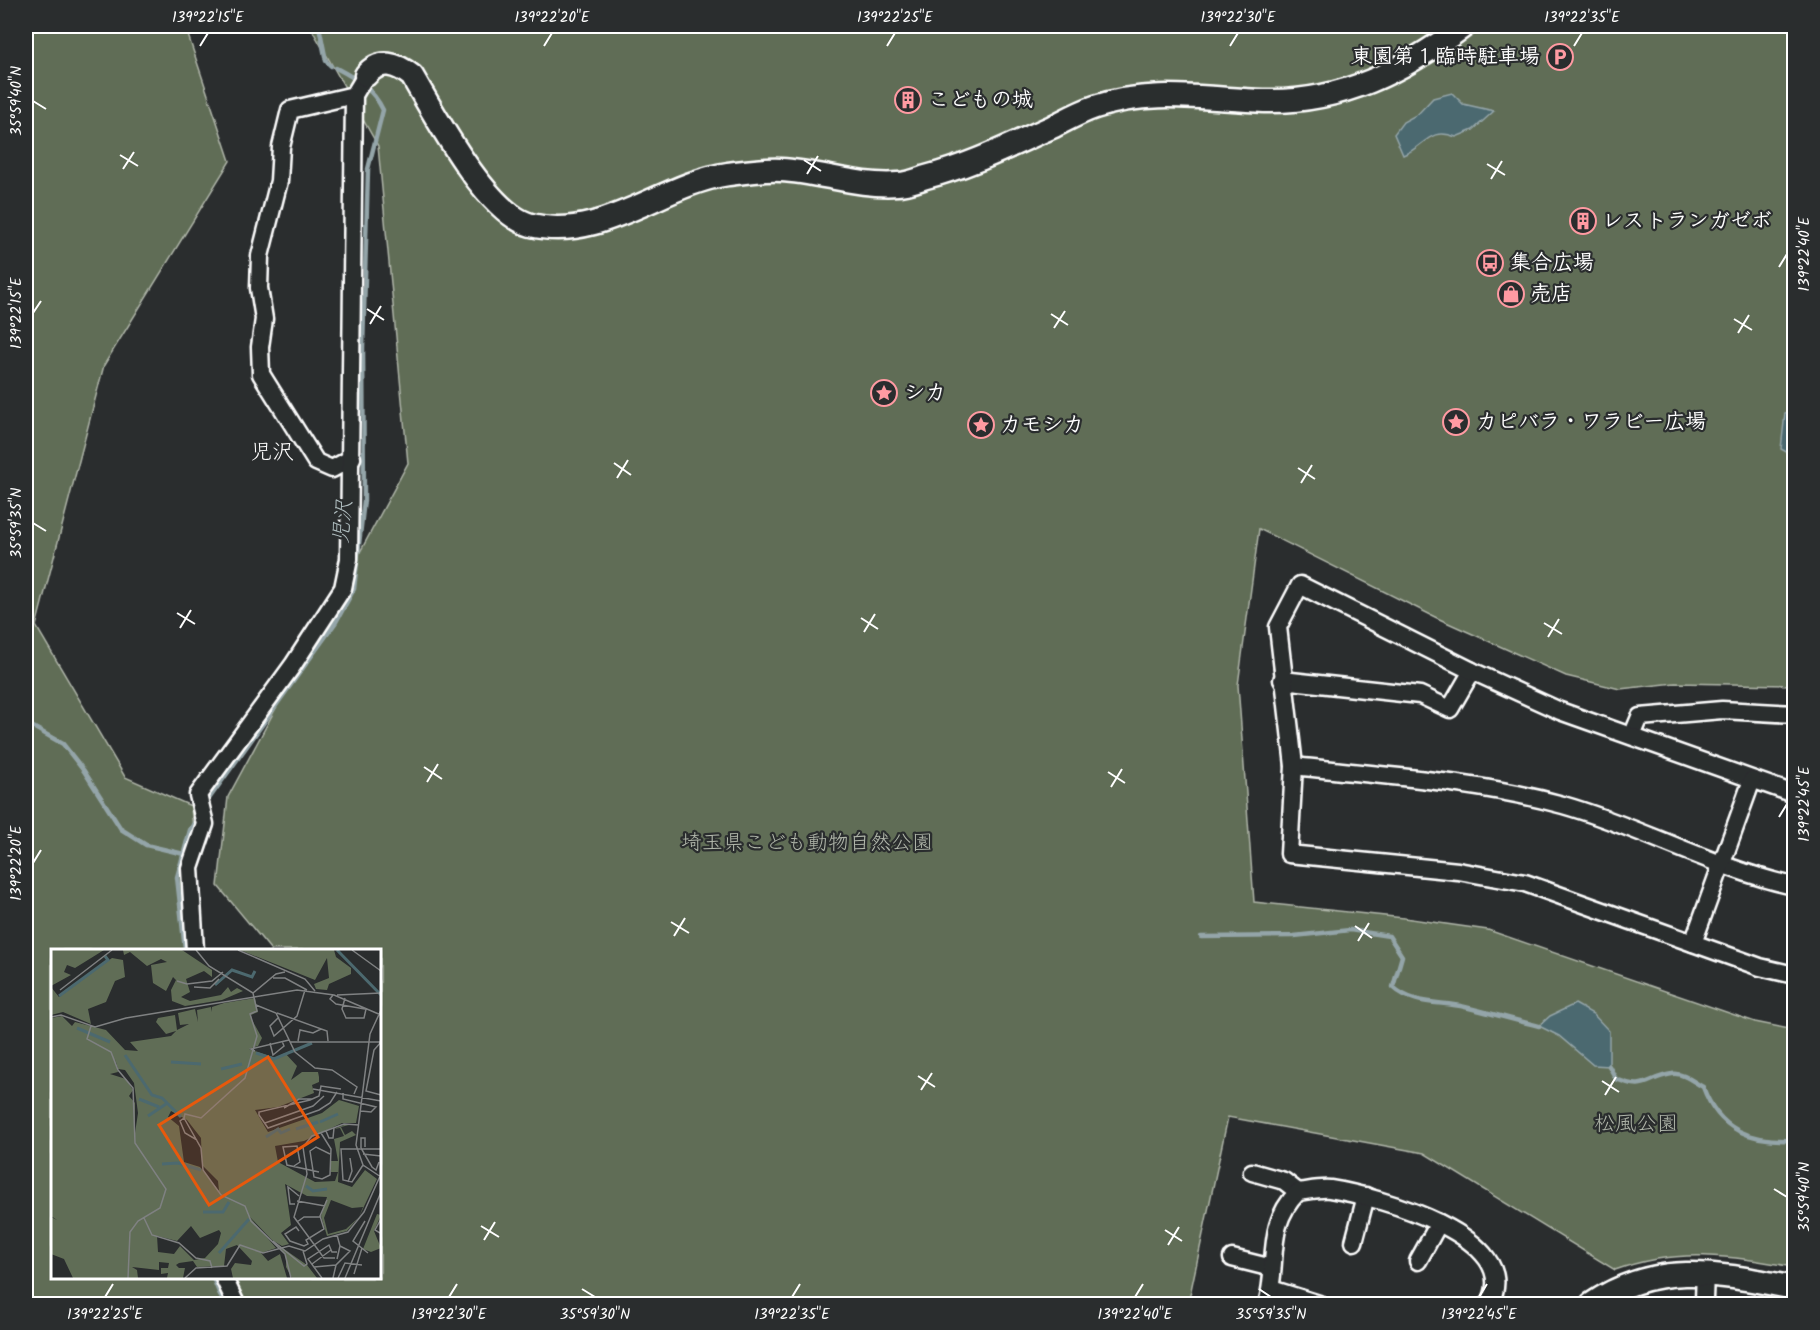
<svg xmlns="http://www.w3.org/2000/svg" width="1820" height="1330" font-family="Kalam,'Klee One',sans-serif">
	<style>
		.green { fill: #606d56; stroke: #b0b6aa; stroke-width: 1.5 }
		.water { fill: #4c696f; stroke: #94a5a9; stroke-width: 1.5 }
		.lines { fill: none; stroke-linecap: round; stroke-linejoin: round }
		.stream { stroke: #94a5a9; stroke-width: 4.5 }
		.street-casing { stroke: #fff; stroke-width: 21 }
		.secondary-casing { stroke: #fff; stroke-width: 27 }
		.street { stroke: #2a2d2e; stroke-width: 16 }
		.secondary { stroke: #2a2d2e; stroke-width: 22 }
		.ticks { fill: none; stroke: #fff; stroke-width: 2 }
		.labels { text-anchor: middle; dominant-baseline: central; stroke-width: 4.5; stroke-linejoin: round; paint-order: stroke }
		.poi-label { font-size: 21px; font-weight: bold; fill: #fff; stroke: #2a2d2e; text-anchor: start }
		.park-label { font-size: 21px; fill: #b0b6aa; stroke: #2a2d2e }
		.neighbourhood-label { font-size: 22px; fill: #fff; stroke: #2a2d2e }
		.water-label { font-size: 22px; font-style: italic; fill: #aebcbe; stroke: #2a2d2e }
		.inset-river { fill: none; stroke: #4c696f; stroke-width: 3 }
		.inset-road { fill: none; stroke: #7f8182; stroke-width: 1.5 }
		.view { fill: #e8590c; fill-opacity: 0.15; stroke: #e8590c; stroke-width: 3 }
		.inset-edge { fill: none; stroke: #fff; stroke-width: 3 }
		.neatline { fill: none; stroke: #fff; stroke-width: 2 }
		.ticks-label { font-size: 15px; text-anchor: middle; fill: #fff }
	</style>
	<rect width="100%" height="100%" fill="#2a2d2e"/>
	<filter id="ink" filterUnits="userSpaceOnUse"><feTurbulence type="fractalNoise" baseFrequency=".0167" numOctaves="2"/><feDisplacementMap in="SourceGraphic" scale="12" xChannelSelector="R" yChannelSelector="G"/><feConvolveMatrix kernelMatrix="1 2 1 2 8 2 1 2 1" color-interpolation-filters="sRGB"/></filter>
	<g filter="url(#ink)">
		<path class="green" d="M26,26H185L230,161L104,365L36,626L125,777L191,806L203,950H52V1278H380V950H271L218,886L228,797L408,463L378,146L310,26H1794V685L1675,683L1620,689L1566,676L1437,618L1259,529L1238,685L1254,902L1404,918L1488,930L1755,1022L1794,1030V1267C1730,1256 1678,1247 1615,1270L1424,1153L1228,1117L1188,1304H26Z"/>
		<g class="water">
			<path d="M1452,93L1463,104L1494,111L1473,130L1456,137C1429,126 1425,147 1403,155L1394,134L1403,122L1418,114L1433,98Z"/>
			<path d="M1794,409V408V456L1781,449L1785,413Z"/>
			<path d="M1575,1004L1593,1014L1609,1031V1066L1593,1065L1559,1036L1539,1026L1550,1016Z"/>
		</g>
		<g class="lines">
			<g class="stream">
				<path d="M319,26L326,61L331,66"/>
				<path d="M26,723L63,744L84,771L121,829L146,845L184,854"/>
				<path d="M206,803L336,622L354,589L364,500L363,348L368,169L383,110C373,89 357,79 336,68"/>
				<path d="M1201,937L1294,936L1350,930L1389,936L1402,956L1393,987C1414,1006 1440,1001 1465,1007C1490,1013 1514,1020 1539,1026"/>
				<path d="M185,950L177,877L190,830L199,815"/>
				<path d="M1609,1066L1616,1079C1648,1092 1645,1078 1672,1074C1682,1072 1694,1082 1703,1087C1719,1131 1751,1142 1794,1140"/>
				<path d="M213,1278L224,1304"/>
			</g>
			<defs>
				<g id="street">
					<path d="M352,458L332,469L316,462L261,374L260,347L264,319L259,288L260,256L279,181L281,147L290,110L354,95"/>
					<path d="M1282,680L1420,695L1450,709L1472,671"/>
					<path d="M1632,736L1640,717L1722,710L1794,714"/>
					<path d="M1294,766C1384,776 1476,781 1563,805C1641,827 1715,869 1794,886"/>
					<path d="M1794,794L1560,711L1472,671L1300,585L1278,627L1294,766L1289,854L1458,871L1525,883L1760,967L1794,975"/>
					<path d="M1693,943L1752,780"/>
					<path d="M195,950L190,868L205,824L198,795L293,665L343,588L349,559L354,95L366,75"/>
					<path d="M1252,1172L1284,1181L1298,1192"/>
					<path d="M1354,1242L1366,1196"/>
					<path d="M1232,1258L1272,1268"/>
					<path d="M1418,1261L1439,1223"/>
					<path d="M224,1278L236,1304"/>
					<path d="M1271,1289L1319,1304"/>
					<path d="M1704,1300L1705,1272"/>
					<path d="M1267,1304C1279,1264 1264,1226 1298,1192C1308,1191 1319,1188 1330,1189C1375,1196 1528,1237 1489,1304"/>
				</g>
				<g id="secondary">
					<path d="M366,75C380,58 397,64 412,76C435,115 487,214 531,225C602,242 661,184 728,174C744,172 764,169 781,170C820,172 858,187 898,184C907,184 917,180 926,177C970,166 1011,145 1052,127C1066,120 1080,112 1095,107C1151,88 1207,99 1264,101C1342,103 1403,71 1464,26"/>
					<path d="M1592,1304C1658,1259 1721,1274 1794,1288"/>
				</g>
			</defs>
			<use href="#street" class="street-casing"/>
			<use href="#secondary" class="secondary-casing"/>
			<use href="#street" class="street"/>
			<use href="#secondary" class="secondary"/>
		</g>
	</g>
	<path class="ticks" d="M200,46L208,33M544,46L552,33M887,46L895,33M1230,46L1238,33M1574,46L1582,33M33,101L46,109M120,155L138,166M804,160L821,171M1487,164L1505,175M123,169L134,152M807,174L818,156M1491,179L1502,161M1779,267L1787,254M367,309L384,320M33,313L41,301M1051,314L1068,325M1734,319L1752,330M370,324L381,306M1054,328L1065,311M1738,333L1749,315M614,463L631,475M1298,468L1315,479M617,478L628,460M1301,483L1312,465M33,523L46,531M177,613L195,624M861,618L878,629M1544,623L1562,634M180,628L191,610M864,632L875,614M1548,637L1559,619M424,767L442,779M1108,772L1125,783M427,782L438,764M1111,787L1122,769M1779,817L1787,804M33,863L41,850M671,922L689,933M1355,926L1372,938M674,936L685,918M1358,941L1369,923M918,1076L935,1087M1602,1081L1619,1092M921,1090L932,1073M1605,1095L1616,1077M1774,1189L1787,1197M481,1226L499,1237M1165,1230L1182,1241M484,1240L495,1222M1168,1245L1179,1227M582,1289L595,1297M1259,1289L1271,1297M105,1297L113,1284M449,1297L457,1284M792,1297L800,1284M1135,1297L1143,1284M1479,1297L1487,1284"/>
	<defs>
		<symbol id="parking-ring" viewBox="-11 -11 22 22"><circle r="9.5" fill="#2a2d2e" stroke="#ff9aa2" stroke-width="1.5"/><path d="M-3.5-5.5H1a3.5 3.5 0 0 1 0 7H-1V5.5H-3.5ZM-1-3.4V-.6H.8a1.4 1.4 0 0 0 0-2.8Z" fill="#ff9aa2"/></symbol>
		<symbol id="building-ring" viewBox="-11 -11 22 22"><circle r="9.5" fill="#2a2d2e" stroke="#ff9aa2" stroke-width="1.5"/><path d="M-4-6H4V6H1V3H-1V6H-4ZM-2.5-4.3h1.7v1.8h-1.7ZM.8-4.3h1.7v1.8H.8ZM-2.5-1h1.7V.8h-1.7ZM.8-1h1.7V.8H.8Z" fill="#ff9aa2"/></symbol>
		<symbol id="bus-ring" viewBox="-11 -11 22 22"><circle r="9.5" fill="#2a2d2e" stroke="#ff9aa2" stroke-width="1.5"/><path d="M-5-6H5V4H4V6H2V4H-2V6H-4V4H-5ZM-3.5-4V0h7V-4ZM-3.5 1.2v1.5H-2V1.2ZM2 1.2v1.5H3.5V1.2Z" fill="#ff9aa2"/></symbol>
		<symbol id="shop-ring" viewBox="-11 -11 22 22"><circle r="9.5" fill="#2a2d2e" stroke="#ff9aa2" stroke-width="1.5"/><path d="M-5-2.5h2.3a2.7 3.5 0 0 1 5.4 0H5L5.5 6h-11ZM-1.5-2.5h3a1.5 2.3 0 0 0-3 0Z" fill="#ff9aa2"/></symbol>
		<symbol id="sight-ring" viewBox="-11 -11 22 22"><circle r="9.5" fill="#2a2d2e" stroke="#ff9aa2" stroke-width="1.5"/><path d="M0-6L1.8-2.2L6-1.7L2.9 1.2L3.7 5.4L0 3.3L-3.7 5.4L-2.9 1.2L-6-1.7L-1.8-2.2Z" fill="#ff9aa2"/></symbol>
	</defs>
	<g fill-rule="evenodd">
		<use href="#parking-ring" x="1545" y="42" width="30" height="30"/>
		<use href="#building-ring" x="893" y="85" width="30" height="30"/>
		<use href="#building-ring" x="1568" y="206" width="30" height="30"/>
		<use href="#bus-ring" x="1475" y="248" width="30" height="30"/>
		<use href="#shop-ring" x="1496" y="279" width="30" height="30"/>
		<use href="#sight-ring" x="869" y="378" width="30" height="30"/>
		<use href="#sight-ring" x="1441" y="407" width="30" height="30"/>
		<use href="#sight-ring" x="966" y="410" width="30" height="30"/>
	</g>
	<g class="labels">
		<g class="poi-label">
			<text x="1540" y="57" text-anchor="end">東園第１臨時駐車場</text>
			<text x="928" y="100">こどもの城</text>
			<text x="1602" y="221">レストランガゼボ</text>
			<text x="1510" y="263">集合広場</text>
			<text x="1530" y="294">売店</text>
			<text x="904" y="393">シカ</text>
			<text x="1476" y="422">カピバラ・ワラビー広場</text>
			<text x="1000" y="425">カモシカ</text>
		</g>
		<g class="park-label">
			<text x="807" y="843">埼玉県こども動物自然公園</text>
			<text x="1636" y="1124">松風公園</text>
		</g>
		<g class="neighbourhood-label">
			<text x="272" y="453">児沢</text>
		</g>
		<g class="water-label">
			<text transform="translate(344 522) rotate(-85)">児沢</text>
		</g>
	</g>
	<g transform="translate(51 949)">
		<rect width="330" height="330" fill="#2a2d2e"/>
		<path d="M0,1H53L24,19L16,16L13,23L20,26L0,37ZM72,1H131L161,21V28L153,22L135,30L139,43L130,48L139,52L170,46L177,38L180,43L186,39L192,42L171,51L134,57L121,52L120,41L125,31L122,28L115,42L102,34L100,16L116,13L110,10L96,17L79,3L73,6ZM189,1H283L285,8L300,19V25L278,35L276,41L265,40L263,35L278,29L276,9L264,31ZM61,9L72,11L74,28L64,32L55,53L37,60L40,75L12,63L0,66V38L8,48ZM204,49L207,63L200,66L201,71L211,89L207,97L198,100L225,109L234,104L246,117L240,131L251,123H267L268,128V133L261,136L263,144L227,158L204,161L217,183L271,164L288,151L308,157L305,174H291L253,192L224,197L227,213L264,233L284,232L287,223H280V212H287L283,190L293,187L289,179L283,180L293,176H298L290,178L294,186L301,182L305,186L289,193L287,233L301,238L314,221L326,230L308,268L312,258L301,259L280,251L273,269L277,285L295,280L307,269L296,282L276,287L270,267L276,248L256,247L234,235L240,276L230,284L238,295L231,297L221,291L196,265L225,299L210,304L217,312L229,305L236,329H182L180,320L184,314L200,316L201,312L186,296L175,300L173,317L146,318L142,312L128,314L125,316L128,319H134L132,329H116L117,324L110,325V319H117L118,314L108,313V321L81,318L86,321L87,329H22L13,310L0,305V268L6,271L0,267V69L11,67L21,77L24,73L55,81L74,101L87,102L79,93L120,87L125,82L115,85L105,73L107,69L124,66L126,81L138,75L129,76L127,64L144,60L147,73L146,61L160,58L161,63V58L173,54ZM64,110L67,120L74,121L83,134L87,164L84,184V154L78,147L82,141L75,130L59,125L67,123ZM120,162L136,171L150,189L151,216L167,232L168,242L149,218L133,213L128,177L117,168ZM140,277L149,289L168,281L170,284L167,295L154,309L143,311L129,297L123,305L107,303L106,287L126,292ZM326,265L330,266L323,282L330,299L320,303L312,300ZM223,293L256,316L266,329H241L235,318V306Z" fill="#606d56" fill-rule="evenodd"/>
		<path class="inset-river" d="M286,1L330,46M164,36L181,21L201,28L204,22M8,47L57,11L54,7M26,79L59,93M205,104L223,110L261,94M74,106L101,146L111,149L130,168M120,113L150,115M170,120L191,115M88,150L108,158M97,167L115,155M269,173L287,165M245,180L267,173M215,188L227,180L230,184L239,180M111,215L127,214L150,221M255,237L262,242L276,240M152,263H172L178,253M168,304L198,270"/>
		<path class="inset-road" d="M145,1L158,17L202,44L206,62L199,65L206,87L194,129L150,169L134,165L133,169L150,199L152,221L170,246L194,257L200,272L234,305L240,329M187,1L254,30L264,42M301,1L330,22M222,29H234L256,41M126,32L136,35L161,32L172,23M143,38L159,39L168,30M9,41L61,1M202,44L225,25L234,23M282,46L279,50L285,55L314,60M286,46L330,44M294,49L291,60L295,69H313L315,60M205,56L225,64L244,103L264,119L281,121L306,138L303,145M226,64L276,82L277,92M0,68L10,66L44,78L75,69L246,41L283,46L330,66M228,68L219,77L223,87L246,67L254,41M40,77L36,90L60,103L67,121L82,139L84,194L115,240L109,259L87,272L79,283L77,329M247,92L249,81L262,84L270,80M239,93H330M330,93L323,101L315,142L330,146M219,94L222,106L233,97L231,92M204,102L200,100L238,91M262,140L330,152M286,143L279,154L268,161L217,179L208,166V163L259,151L268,147L270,137L290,140M292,144V150L325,158L320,163L310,162M233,159L248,150H262M133,169L129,172L134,184L146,191M214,174L262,157L273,147M275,182L278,189H282L283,179M270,184L280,200L279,226L271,230L263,228L259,202L265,198L279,205M310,199L321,218L325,221L328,213M310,199V189H314V198M312,205L330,207M312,216L301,233L292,231L290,200H330M243,217L249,213L246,197L232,198L236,216L268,223M330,228L312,216L305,196L319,85L330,61M297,233L301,222L299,209M246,252L274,257M244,255H239L237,238L248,247M93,269L101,286L128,294L145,309L159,312L161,319M314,272L302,292L317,304M246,273L253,268H270M248,282L245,278L234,285L239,292L253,297L257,295L255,291L273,280L269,267L276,251M329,284L324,281L330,270M222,292L253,317L256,315L252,302M284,309H273L243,268L256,225L252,198L261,187L293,175L308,176M286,310L289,297L286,286M261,315L280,301M263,318L285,316M303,325L311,299M134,329L145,319L176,317L189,296L212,304L238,297L254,302L272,290L297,283L313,263L330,225M271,329L257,310L278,296L281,303H286M282,329L285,316L299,302L289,297M287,329L294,314L311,316M294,329L330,243"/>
		<path class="view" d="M217,108L267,188L158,256L108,176Z"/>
		<rect width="330" height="330" class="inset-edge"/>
	</g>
	<rect width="1820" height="1330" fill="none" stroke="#2a2d2e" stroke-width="66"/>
	<rect x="33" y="33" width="1754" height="1264" class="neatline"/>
	<g class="ticks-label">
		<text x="208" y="22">139°22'15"E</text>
		<text x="552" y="22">139°22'20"E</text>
		<text x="895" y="22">139°22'25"E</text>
		<text x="1238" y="22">139°22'30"E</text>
		<text x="1582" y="22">139°22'35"E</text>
		<text transform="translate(16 101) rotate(-90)" y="5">35°59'40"N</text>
		<text transform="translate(1804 254) rotate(-90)" y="5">139°22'40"E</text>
		<text transform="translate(16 313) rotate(-90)" y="5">139°22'15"E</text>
		<text transform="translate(16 523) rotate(-90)" y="5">35°59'35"N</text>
		<text transform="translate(1804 804) rotate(-90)" y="5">139°22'45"E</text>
		<text transform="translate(16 863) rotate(-90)" y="5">139°22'20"E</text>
		<text transform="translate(1804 1197) rotate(-90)" y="5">35°59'40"N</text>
		<text x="105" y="1319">139°22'25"E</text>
		<text x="449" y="1319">139°22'30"E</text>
		<text x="595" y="1319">35°59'30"N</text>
		<text x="792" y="1319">139°22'35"E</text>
		<text x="1135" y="1319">139°22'40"E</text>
		<text x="1271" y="1319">35°59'35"N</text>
		<text x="1479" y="1319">139°22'45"E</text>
	</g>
</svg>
